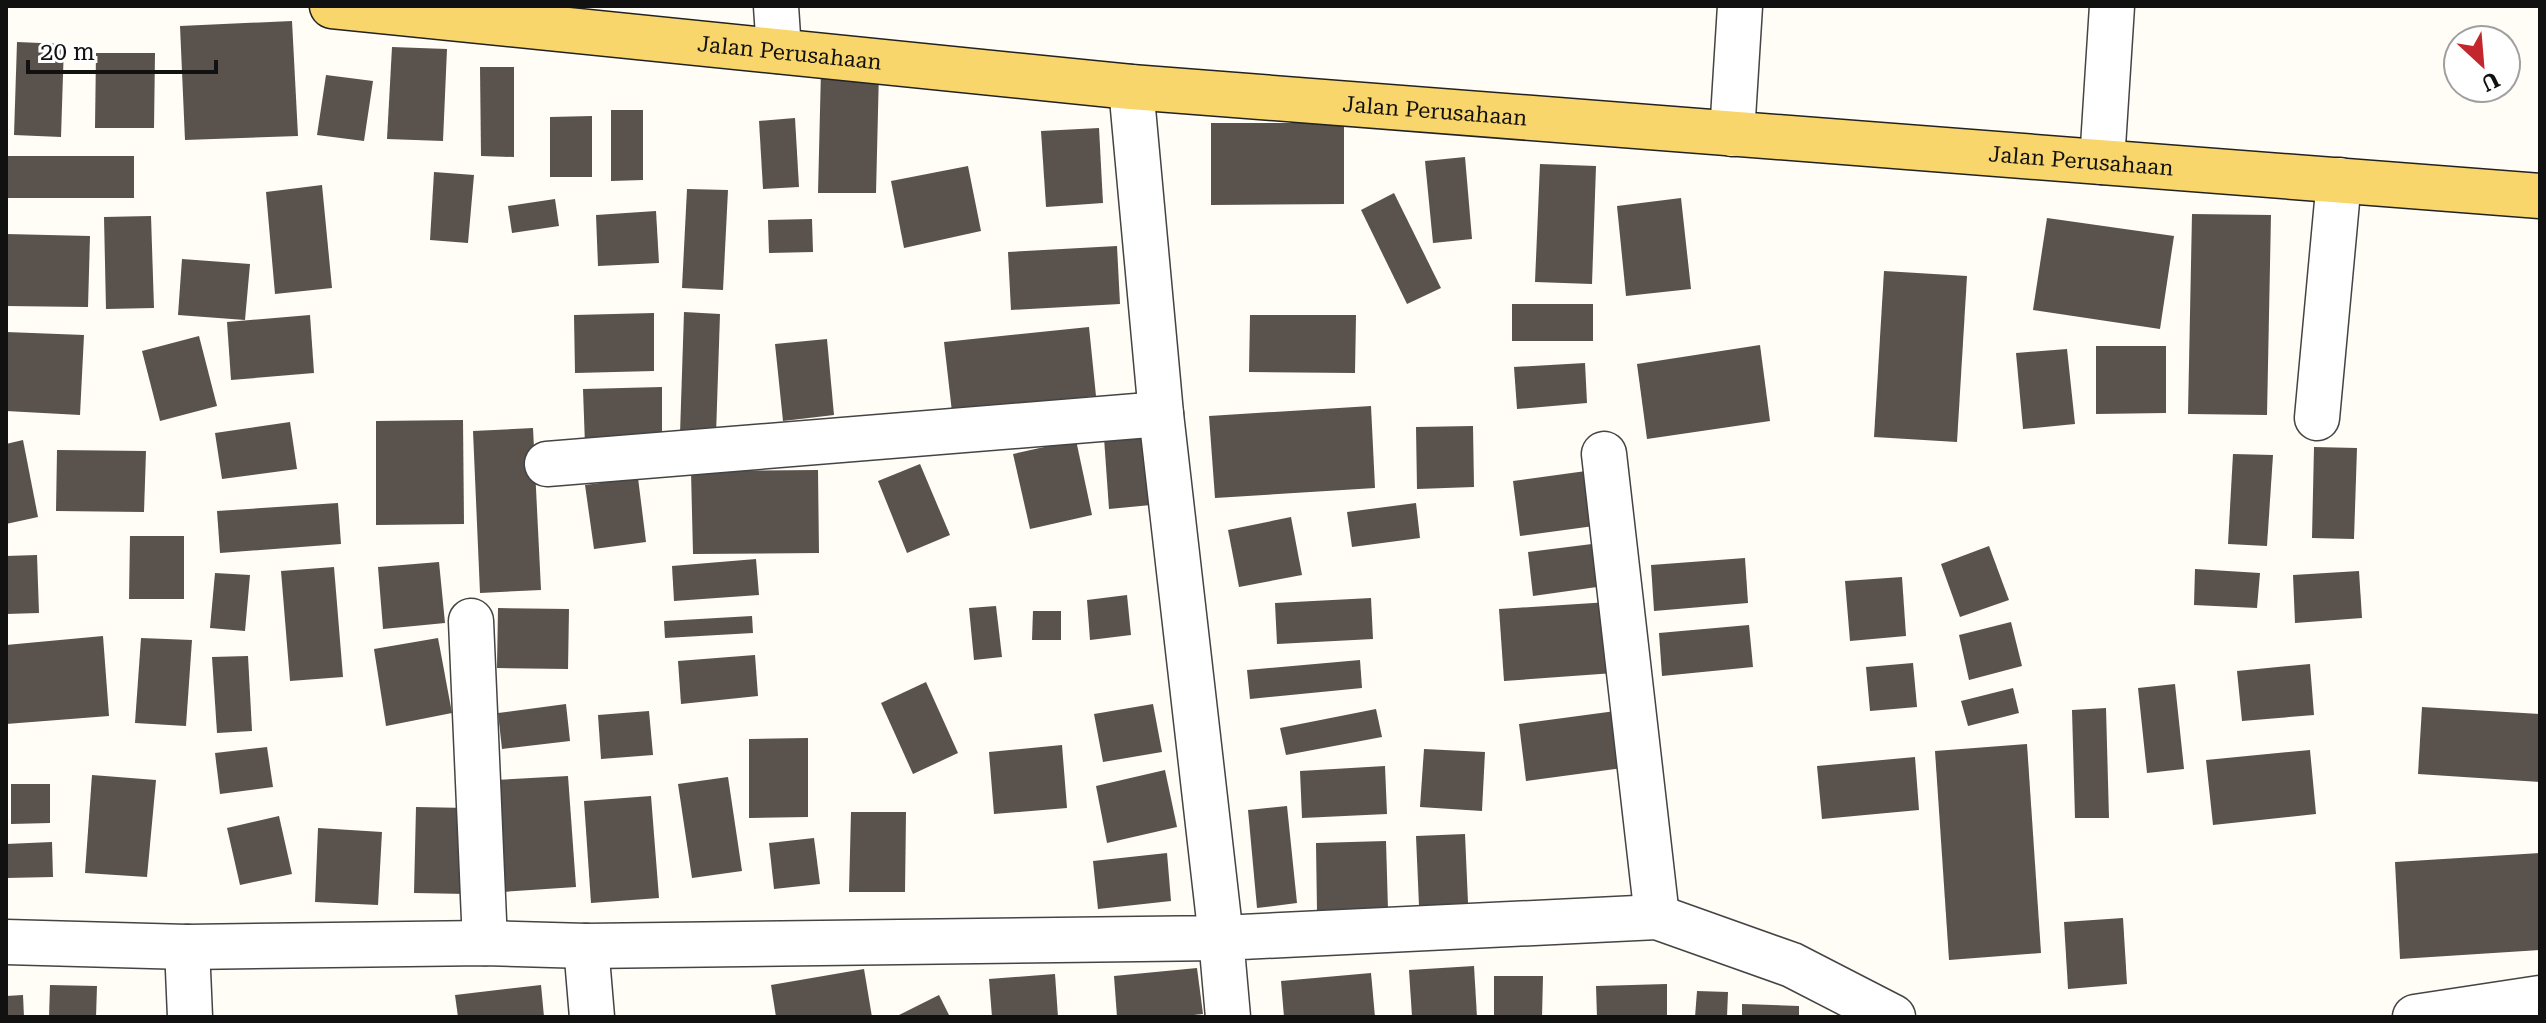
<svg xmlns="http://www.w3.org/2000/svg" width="2546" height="1023" font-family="'Roboto Serif',serif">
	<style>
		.building { fill: #5a524d }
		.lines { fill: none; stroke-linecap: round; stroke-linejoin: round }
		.minor-casing { stroke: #444; stroke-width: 47 }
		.major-casing { stroke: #222; stroke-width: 47 }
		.minor { stroke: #fff; stroke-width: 44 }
		.major { stroke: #f9d66b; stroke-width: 44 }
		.labels { text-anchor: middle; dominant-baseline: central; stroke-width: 8; stroke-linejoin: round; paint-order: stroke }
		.street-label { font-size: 22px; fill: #111; stroke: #fff }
	</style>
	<rect width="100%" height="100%" fill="#fffdf5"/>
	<g class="building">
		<path d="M292,21L298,136L185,140L180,26Z"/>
		<path d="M17,42L64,44L61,137L14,135Z"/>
		<path d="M392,47L447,49L443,141L387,139Z"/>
		<path d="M96,53H155L154,128H95Z"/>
		<path d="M480,67H514V157L481,156Z"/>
		<path d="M821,70L879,71L876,193H818Z"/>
		<path d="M326,75L373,81L364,141L317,135Z"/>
		<path d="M611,110H643V180L611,181Z"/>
		<path d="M592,116V177H550V117Z"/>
		<path d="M795,118L799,187L763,189L759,121Z"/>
		<path d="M1211,123H1344V204L1211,205Z"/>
		<path d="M1099,128L1103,203L1046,207L1041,131Z"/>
		<rect x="6" y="156" width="128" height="42"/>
		<path d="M1465,157L1472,239L1433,243L1425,161Z"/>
		<path d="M1540,164L1596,166L1592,284L1535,282Z"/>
		<path d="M968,166L981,231L904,248L891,181Z"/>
		<path d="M434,172L474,175L468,243L430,240Z"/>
		<path d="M322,185L332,288L275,294L266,192Z"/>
		<path d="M687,189L728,190L723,290L682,288Z"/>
		<path d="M1394,193L1441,288L1407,304L1361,210Z"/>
		<path d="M1681,198L1691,289L1626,296L1617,206Z"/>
		<path d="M555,199L559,226L512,233L508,206Z"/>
		<path d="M656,211L659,263L598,266L596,215Z"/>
		<path d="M2192,214L2271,215L2267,415L2188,414Z"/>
		<path d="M151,216L154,308L106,309L104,217Z"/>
		<path d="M2047,218L2174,236L2160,329L2033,310Z"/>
		<path d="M812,219L813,252L769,253L768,220Z"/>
		<path d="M6,234L90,236L88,307L6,306Z"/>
		<path d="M1117,246L1120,304L1011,310L1008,252Z"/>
		<path d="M182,259L250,264L245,320L178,315Z"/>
		<path d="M1884,271L1967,276L1957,442L1874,437Z"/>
		<rect x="1512" y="304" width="81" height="37"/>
		<path d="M684,312L720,314L716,435L680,434Z"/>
		<path d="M654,313V371L575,373L574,315Z"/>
		<path d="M310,315L314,373L231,380L227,322Z"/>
		<path d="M1250,315H1356L1355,373L1249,372Z"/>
		<path d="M1089,327L1096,396L952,412L944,342Z"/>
		<path d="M6,332L84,335L80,415L6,411Z"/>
		<path d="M199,336L217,406L160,421L142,351Z"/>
		<path d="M827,339L834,415L783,421L775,344Z"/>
		<path d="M1760,345L1770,421L1647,439L1637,364Z"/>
		<path d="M2096,346H2166V413L2096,414Z"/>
		<path d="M2067,349L2075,424L2023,429L2016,353Z"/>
		<path d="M1585,363L1587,403L1517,409L1514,367Z"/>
		<path d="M662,387V442L585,445L583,389Z"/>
		<path d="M1371,406L1375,488L1215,498L1209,416Z"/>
		<path d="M463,420L464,524L376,525V421Z"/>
		<path d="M290,422L297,469L222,479L215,433Z"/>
		<path d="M1473,426L1474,487L1417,489L1416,427Z"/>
		<path d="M533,428L541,590L480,593L473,431Z"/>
		<path d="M1145,434L1151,505L1109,509L1104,438Z"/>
		<path d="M23,440L38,517L6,524V444Z"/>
		<path d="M1076,440L1092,515L1030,529L1013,454Z"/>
		<path d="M2314,447L2357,448L2354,539L2312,538Z"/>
		<path d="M57,450L146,451L144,512L56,511Z"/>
		<path d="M2233,454L2273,455L2267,546L2228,544Z"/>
		<path d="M920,464L950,535L907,553L878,481Z"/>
		<path d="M818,470L819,553L693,554L691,471Z"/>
		<path d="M1586,471L1594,526L1520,536L1513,481Z"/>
		<path d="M638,478L646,542L594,549L585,485Z"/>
		<path d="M338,503L341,544L220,553L217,511Z"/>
		<path d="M1416,503L1420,538L1352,547L1347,512Z"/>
		<path d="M1291,517L1302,575L1239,587L1228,530Z"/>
		<path d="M130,536H184V599H129Z"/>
		<path d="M1592,544L1597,587L1533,596L1528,552Z"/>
		<path d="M1989,546L2009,600L1960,617L1941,564Z"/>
		<path d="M37,555L39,613L6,614V556Z"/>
		<path d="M1745,558L1748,603L1654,611L1651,565Z"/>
		<path d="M756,559L759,595L674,601L672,566Z"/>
		<path d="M439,562L445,623L383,629L378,567Z"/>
		<path d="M334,567L343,677L290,681L281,571Z"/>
		<path d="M2195,569L2260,573L2257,608L2194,605Z"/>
		<path d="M2359,571L2362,618L2295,623L2293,575Z"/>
		<path d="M215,573L250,575L245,631L210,628Z"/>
		<path d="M1902,577L1906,636L1850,641L1845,581Z"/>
		<path d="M1127,595L1131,635L1090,640L1087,600Z"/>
		<path d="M1371,598L1373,639L1277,644L1275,603Z"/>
		<path d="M1609,602L1614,673L1504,681L1499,609Z"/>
		<path d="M996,606L1002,657L974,660L969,608Z"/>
		<path d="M498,608L569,609L568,669L497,668Z"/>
		<path d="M1033,611H1061V640H1032Z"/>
		<path d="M752,616L753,633L665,638L664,621Z"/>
		<path d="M2011,622L2022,666L1969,680L1959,635Z"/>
		<path d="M1749,625L1753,667L1662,676L1659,633Z"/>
		<path d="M103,636L109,716L6,724V645Z"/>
		<path d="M141,638L192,640L186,726L135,723Z"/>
		<path d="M438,638L452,713L386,726L374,649Z"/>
		<path d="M755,655L758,696L681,704L678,661Z"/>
		<path d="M248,656L252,731L217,733L212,657Z"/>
		<path d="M1360,660L1362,688L1250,699L1247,670Z"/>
		<path d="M1913,663L1917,707L1870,711L1866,667Z"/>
		<path d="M2310,664L2314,715L2242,721L2237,671Z"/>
		<path d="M926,682L958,753L913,774L881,703Z"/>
		<path d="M2175,684L2184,769L2147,773L2138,688Z"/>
		<path d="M2013,688L2019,713L1968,726L1961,701Z"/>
		<path d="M566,704L570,741L502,749L498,713Z"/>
		<path d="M1153,704L1162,752L1103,762L1094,714Z"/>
		<path d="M2422,707L2540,714V782L2418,774Z"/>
		<path d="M2106,708L2109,818H2075L2072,710Z"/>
		<path d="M1376,709L1382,737L1286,755L1280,728Z"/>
		<path d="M1623,710L1630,767L1526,781L1519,724Z"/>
		<path d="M649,711L653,755L601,759L598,715Z"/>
		<path d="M808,738V817L749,818V739Z"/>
		<path d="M2027,744L2041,953L1949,960L1935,751Z"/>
		<path d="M1062,745L1067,808L994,814L989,752Z"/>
		<path d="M267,747L273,787L220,794L215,753Z"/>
		<path d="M1424,749L1485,752L1482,811L1420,807Z"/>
		<path d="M2310,750L2316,814L2213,825L2206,760Z"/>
		<path d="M1915,757L1919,810L1822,819L1817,766Z"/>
		<path d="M1385,766L1387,814L1302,818L1300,771Z"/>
		<path d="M1165,770L1177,827L1107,843L1096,786Z"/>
		<path d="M92,775L156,780L147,877L85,873Z"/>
		<path d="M568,776L576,887L502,892L495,780Z"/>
		<path d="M728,777L742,871L692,878L678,784Z"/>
		<path d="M11,784H50V823L11,824Z"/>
		<path d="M651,796L659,898L591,903L584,801Z"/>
		<path d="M1287,806L1297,903L1257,908L1248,810Z"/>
		<path d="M416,807L468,808L467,894L414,893Z"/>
		<path d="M851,812H906L905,892H849Z"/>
		<path d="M279,816L292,874L240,885L227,828Z"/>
		<path d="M318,828L382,832L378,905L315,902Z"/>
		<path d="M1465,834L1468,903L1419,906L1416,836Z"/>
		<path d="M814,838L820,884L774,889L769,843Z"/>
		<path d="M1386,841L1388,910L1317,912L1316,843Z"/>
		<path d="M52,842L53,877L6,878V844Z"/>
		<path d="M1167,853L1171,901L1098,909L1093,861Z"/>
		<path d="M2540,853V950L2400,959L2395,862Z"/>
		<path d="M2123,918L2127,984L2068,989L2064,922Z"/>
		<path d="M1474,966L1477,1017H1412L1409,970Z"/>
		<path d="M1197,968L1203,1014L1175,1017H1117L1114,976Z"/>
		<path d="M864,969L872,1017H776L771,985Z"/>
		<path d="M1371,973L1375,1017H1284L1281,981Z"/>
		<path d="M1055,974L1058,1017H992L989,979Z"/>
		<path d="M1494,976H1543L1542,1017H1494Z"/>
		<path d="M1667,984V1017H1597L1596,986Z"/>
		<path d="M50,985L97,986L96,1017H49Z"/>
		<path d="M541,985L544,1017H458L455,995Z"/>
		<path d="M1697,991L1728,992L1727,1017H1695Z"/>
		<path d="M23,995L24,1017H6V996Z"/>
		<path d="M939,995L950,1017H895Z"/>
		<path d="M1742,1004L1799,1006V1017H1742Z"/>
	</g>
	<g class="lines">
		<defs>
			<g id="minor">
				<path d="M776,6L779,51"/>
				<path d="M1732,134L1740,6"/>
				<path d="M2102,162L2112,6"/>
				<path d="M2317,418L2339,180"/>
				<path d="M1604,454L1657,917"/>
				<path d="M547,464L1161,414"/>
				<path d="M471,621L485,943"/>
				<path d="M6,942L187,947L485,943L586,946L1221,938L1161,414L1131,87"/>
				<path d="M586,946L592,1017"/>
				<path d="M187,947L190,1017"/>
				<path d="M1228,1017L1221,938L1657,917L1792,965L1893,1017"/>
				<path d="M2415,1017L2540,998"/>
			</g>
			<g id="major">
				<path id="s1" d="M332,6L1131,87L2540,196"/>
			</g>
		</defs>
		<use href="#minor" class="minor-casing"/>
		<use href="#major" class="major-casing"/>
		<use href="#minor" class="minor"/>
		<use href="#major" class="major"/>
	</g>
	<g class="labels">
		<g class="street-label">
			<text stroke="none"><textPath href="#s1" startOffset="460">Jalan Perusahaan</textPath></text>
			<text stroke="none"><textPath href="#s1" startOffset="1108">Jalan Perusahaan</textPath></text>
			<text stroke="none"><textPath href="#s1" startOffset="1756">Jalan Perusahaan</textPath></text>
		</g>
	</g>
	<rect width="2546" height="1023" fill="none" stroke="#111111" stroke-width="16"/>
	<g transform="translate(2482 64) rotate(154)"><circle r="38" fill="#ffffff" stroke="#a0a0a0" stroke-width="2"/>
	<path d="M0-6L14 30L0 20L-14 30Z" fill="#c4262e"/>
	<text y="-12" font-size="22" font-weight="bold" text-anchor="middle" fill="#111111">U</text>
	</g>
	<path d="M28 60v12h188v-12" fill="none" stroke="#111111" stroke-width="4"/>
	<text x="40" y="60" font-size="24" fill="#111111" stroke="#ffffff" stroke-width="6" paint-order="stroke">20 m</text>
</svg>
